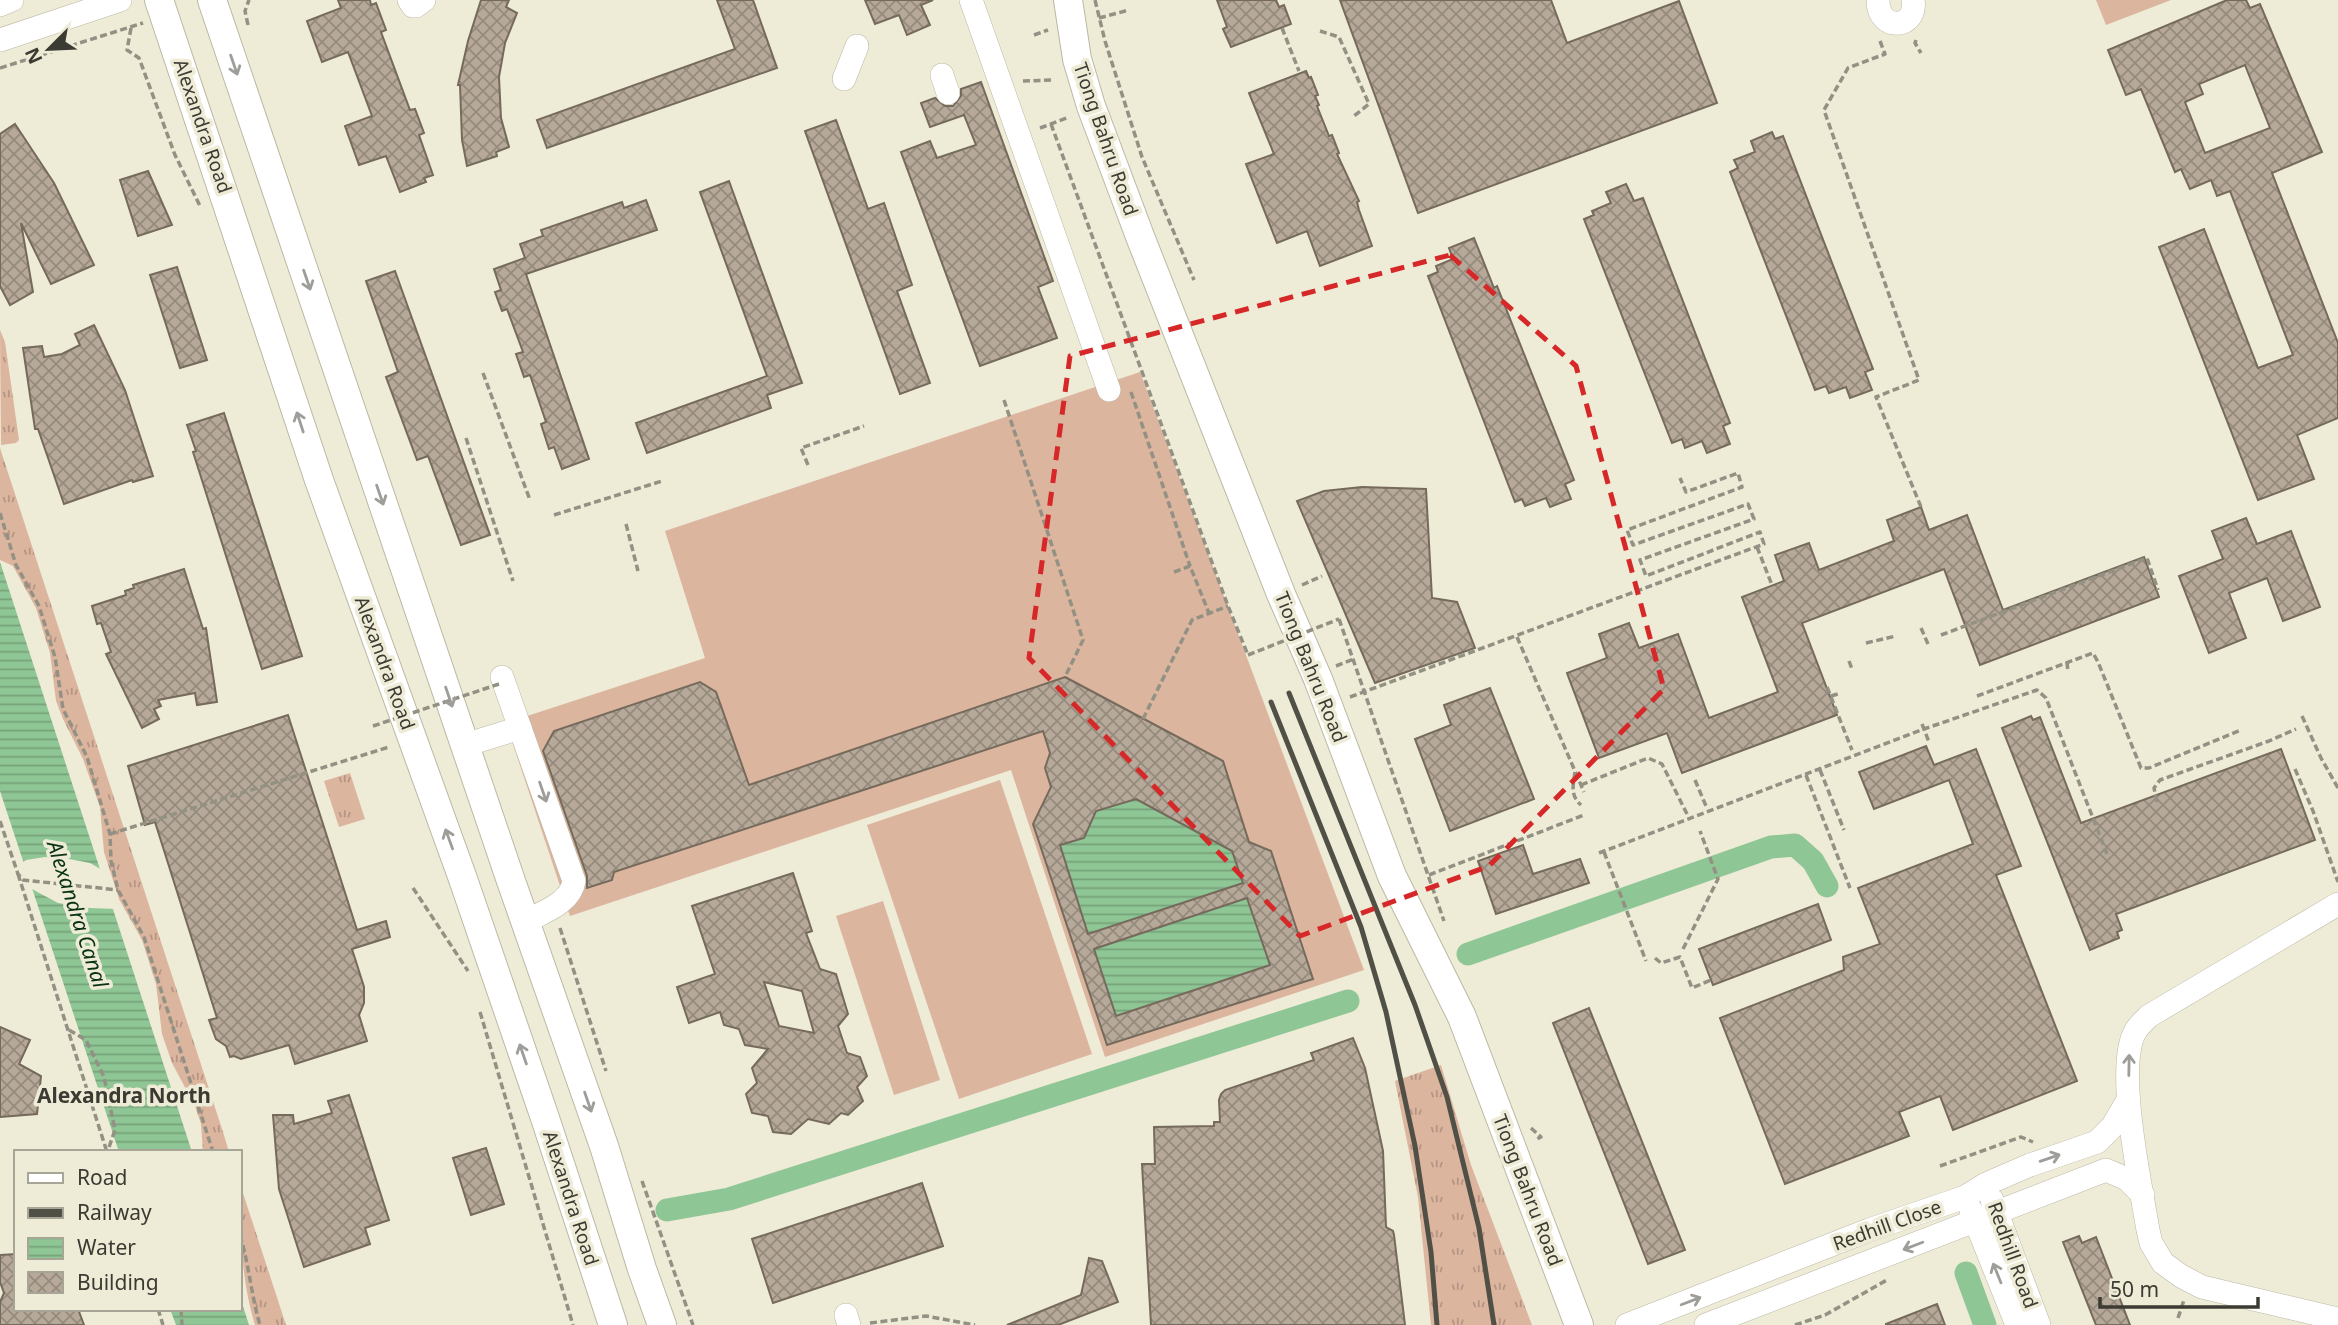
<svg xmlns="http://www.w3.org/2000/svg" width="2338" height="1325" font-family="'Noto Sans',sans-serif">
	<style>
		.grass { fill: url(#grass-tufts) }
		.garden { fill: #dcb59f }
		.water { fill: url(#water-rules) }
		.pier { fill: #eeebd7 }
		.lines { fill: none; stroke-linecap: round; stroke-linejoin: round }
		.canal { stroke: #8fc695; stroke-width: 23 }
		.building { fill: url(#building-cross-hatch); stroke: #756a5b; stroke-width: 2; fill-rule: evenodd }
		.minor-casing { stroke: #bbb8a4; stroke-width: 24 }
		.major-casing { stroke: #bbb8a4; stroke-width: 30 }
		.path { stroke: #939183; stroke-width: 3.5; stroke-dasharray: 7 3.5; stroke-linecap: butt }
		.minor { stroke: #fff; stroke-width: 23 }
		.major { stroke: #fff; stroke-width: 28 }
		.rail { stroke: #515046; stroke-width: 5 }
		.path-bridge { stroke: #939183; stroke-width: 3.5; stroke-dasharray: 7 3.5; stroke-linecap: butt }
		.oneway { stroke: #9e9d99 }
		.marked { fill: none; stroke: #d62828; stroke-width: 5; stroke-dasharray: 14 9; stroke-linejoin: round }
		.labels { text-anchor: middle; dominant-baseline: central; stroke-width: 7; stroke-linejoin: round; paint-order: stroke }
		.street-label { font-size: 19px; fill: #3c3b33; stroke: #eeebd7 }
		.water-label { font-size: 21px; font-style: italic; fill: #093313; stroke: #eeebd7 }
		.neighbourhood-label { font-size: 21px; font-weight: bold; fill: #3c3b33; stroke: #eeebd7 }
	</style>
	<defs>
		<pattern id="grass-tufts" width="24" height="20" patternUnits="userSpaceOnUse" patternTransform="scale(1.75)"><rect width="24" height="20" fill="#dcb59f"/><path d="M3 7l-1-3M5 7V3M7 7l1-3M15 17l-1-3M17 17v-4M19 17l1-3" fill="none" stroke="#b49482"/></pattern>
		<pattern id="water-rules" width="6" height="5" patternUnits="userSpaceOnUse" patternTransform="scale(1.75)"><rect width="6" height="5" fill="#8fc695"/><path d="M0 2.5h6" fill="none" stroke="#76a27a"/></pattern>
		<pattern id="building-cross-hatch" width="8" height="8" patternUnits="userSpaceOnUse" patternTransform="scale(1.75)"><rect width="8" height="8" fill="#b6a999"/><path d="M0 0l8 8M0 8l8-8" fill="none" stroke="#958b7d"/></pattern>
	</defs>
	<rect width="100%" height="100%" fill="#eeebd7"/>
	<g class="grass">
		<path d="M0,330L5,342L19,440L16,443L1,445Z"/>
		<path d="M0,448L223,1132L229,1152H203L201,1124L195,1106L172,1063L162,1034L156,984L142,940L119,899L104,852L100,807L83,759L63,719L56,701L50,653L36,608L13,566L0,560Z"/>
		<path d="M350,773L365,819L339,827L324,781Z"/>
		<path d="M1441,1065L1471,1165L1532,1325H1431L1418,1197L1395,1081Z"/>
		<path d="M240,1184L286,1325H255C241,1280 240,1231 240,1184Z"/>
	</g>
	<g class="garden">
		<path d="M2096,0H2171L2106,25Z"/>
		<path d="M1140,372L1364,970L1105,1057L1011,770L570,916L506,723L705,658L665,531Z"/>
		<path d="M1000,780L1092,1054L959,1099L867,825Z"/>
		<path d="M883,901L940,1080L894,1095L836,916Z"/>
	</g>
	<g class="water">
		<path d="M0,562L192,1152H119L0,791Z"/>
		<path d="M1136,799L1232,851L1243,883L1088,934L1060,845L1084,837L1096,811Z"/>
		<path d="M1247,898L1270,965L1116,1016L1094,949Z"/>
		<path d="M240,1297L249,1325H176L170,1309H240Z"/>
	</g>
	<path class="pier" d="M45,857L64,858L90,863L104,871L117,909L89,908L58,903L30,888L20,864L26,860Z"/>
	<g class="lines">
		<g class="canal">
			<path d="M1468,954L1771,847L1795,845L1813,861L1827,886"/>
			<path d="M667,1210L729,1199L1348,1001"/>
			<path d="M1966,1273L1985,1325"/>
		</g>
	</g>
	<g class="building">
		<path d="M338,0H370L371,5L376,3L386,30L381,32L410,110L415,109L424,133L419,135L433,175L424,178L426,182L400,192L386,156L359,165L345,126L372,116L348,52L322,62L307,21L341,8Z"/>
		<path d="M481,0H509L506,7L517,13L505,43L499,77L501,118L509,147L496,152L497,156L467,166L462,140L460,85H458L468,41Z"/>
		<path d="M717,0H753L777,68L547,148L537,120L735,49Z"/>
		<path d="M865,0H933L921,5L930,25L907,35L899,15L875,24Z"/>
		<path d="M1217,0H1276L1279,7L1284,5L1291,24L1231,47L1223,29L1227,27Z"/>
		<path d="M1340,0H1551L1567,43L1679,1L1717,103L1418,213Z"/>
		<path d="M2227,0H2246L2250,8L2260,4L2322,152L2272,173L2338,343V418L2297,435L2314,479L2258,500L2159,247L2204,229L2258,368L2293,355L2230,191L2217,196L2211,180L2190,189L2181,169L2175,172L2141,89L2126,95L2108,50ZM2245,65L2270,128L2205,153L2185,102L2203,94L2199,84Z"/>
		<path d="M1306,71L1309,78L1311,77L1318,95L1315,96L1319,105L1317,106L1329,136L1332,135L1339,153L1337,154L1359,201L1357,202L1359,210L1372,246L1320,266L1307,231L1277,243L1246,164L1274,154L1249,93Z"/>
		<path d="M981,82L1053,281L1038,287L1057,338L980,366L901,152L930,141L937,158L976,145L964,115L930,127L921,103L935,98L945,106H953L961,96V89Z"/>
		<path d="M836,120L868,209L884,203L912,285L897,291L930,383L900,394L805,131Z"/>
		<path d="M15,124L54,183L94,265L51,284L21,223L33,292L10,305L0,286V134Z"/>
		<path d="M1772,132L1775,139L1783,136L1873,369L1865,372L1872,390L1850,398L1846,387L1829,393L1826,386L1815,390L1730,172L1738,168L1734,160L1755,152L1751,141Z"/>
		<path d="M148,171L172,225L138,236L120,180Z"/>
		<path d="M729,181L802,383L767,395L771,408L647,453L636,423L767,376L700,192Z"/>
		<path d="M1626,184L1634,201L1643,198L1730,423L1723,426L1730,444L1707,453L1702,441L1685,448L1682,439L1672,443L1584,219L1594,215L1592,211L1611,203L1606,192Z"/>
		<path d="M646,200L657,230L526,274L589,459L562,469L554,447L549,449L541,424L546,422L530,375L524,377L516,354L523,352L507,309L502,311L495,292L501,290L494,269L525,258L520,244L543,236L541,230L622,202L624,208Z"/>
		<path d="M1474,238L1494,288L1497,286L1574,480L1565,484L1571,499L1550,507L1546,498L1525,506L1522,499L1515,502L1428,276L1438,272L1436,266L1453,259L1449,248Z"/>
		<path d="M177,267L207,360L180,368L150,275Z"/>
		<path d="M395,271L490,535L461,545L428,456L417,460L386,377L398,372L366,281Z"/>
		<path d="M94,325L125,390L153,476L133,482L132,480L64,504L38,429H35L23,348L42,346L44,357L62,354L80,345L75,334Z"/>
		<path d="M224,413L302,656L262,669L193,452L196,451L187,425Z"/>
		<path d="M1362,487L1426,489L1432,598L1457,602L1475,648L1375,683L1297,501L1324,491Z"/>
		<path d="M1921,507L1929,530L1967,515L2003,610L2144,557L2159,597L1980,665L1944,569L1802,623L1837,715L1682,773L1667,733L1599,758L1567,673L1607,658L1599,634L1629,623L1639,648L1678,634L1709,718L1778,692L1742,597L1784,581L1775,555L1809,543L1819,570L1894,541L1887,520Z"/>
		<path d="M2246,518L2257,544L2291,531L2320,607L2283,621L2267,578L2229,593L2246,638L2209,653L2179,576L2223,559L2212,531Z"/>
		<path d="M184,569L203,629L206,628L217,702L197,705L195,693L158,700L161,706L154,709L159,719L142,728L106,654L111,652L101,623L97,624L92,606L126,595L125,591L134,588L133,585Z"/>
		<path d="M1065,677L1223,761L1249,842L1271,851L1313,979L1107,1045L1033,824L1051,787L1045,768L1050,753L1043,731L614,872L612,880L587,888V876L543,751L554,731L700,682L716,692L749,785ZM1136,799L1232,851L1243,883L1088,934L1060,845L1084,838L1096,811ZM1247,898L1270,965L1116,1016L1094,949Z"/>
		<path d="M1490,688L1534,799L1450,831L1415,739L1451,725L1444,705Z"/>
		<path d="M288,715L357,930L386,921L390,937L352,949L364,987V1003L359,1015L367,1041L295,1064L289,1045L241,1059L234,1056L230,1057L226,1046L216,1039L209,1020L217,1018L155,822L145,825L128,766Z"/>
		<path d="M2031,716L2033,720L2040,717L2081,823L2281,749L2315,840L2116,914L2122,930L2117,932L2119,938L2090,950L2002,728Z"/>
		<path d="M1926,746L1934,765L1976,749L2021,866L1996,875L2077,1081L1953,1130L1940,1096L1899,1112L1909,1136L1785,1184L1720,1018L1844,970L1843,957L1880,944L1858,888L1973,844L1949,780L1874,809L1859,772Z"/>
		<path d="M1523,845L1533,874L1580,859L1589,883L1496,914L1478,861Z"/>
		<path d="M793,873L812,931L806,933L820,969L836,974L848,1014L838,1026L847,1053L860,1057L867,1076L857,1087L863,1101L848,1115L841,1113L829,1124L808,1119L791,1134L773,1132L768,1116L752,1113L746,1094L757,1083L752,1068L768,1049L745,1045L739,1029L724,1025L720,1012L689,1023L677,987L715,974L692,906ZM764,982L802,991L814,1033L779,1026Z"/>
		<path d="M1818,904L1831,940L1713,985L1699,949Z"/>
		<path d="M1589,1008L1685,1250L1648,1264L1553,1023Z"/>
		<path d="M0,1027L30,1040L19,1064L41,1076L37,1114L0,1117Z"/>
		<path d="M1353,1038L1365,1068L1383,1151L1386,1227L1393,1231L1394,1235L1405,1325H1151L1142,1164H1155L1154,1127L1214,1126V1122H1220L1219,1100L1221,1094L1225,1090L1314,1060L1311,1053Z"/>
		<path d="M349,1095L389,1220L365,1228L370,1244L304,1267L279,1189L273,1115H293L294,1124L332,1113L328,1101Z"/>
		<path d="M486,1148L504,1204L471,1215L453,1158Z"/>
		<path d="M922,1183L943,1246L773,1303L752,1239Z"/>
		<path d="M2079,1236L2082,1243L2096,1237L2130,1325H2096L2063,1242Z"/>
		<path d="M16,1254V1309H78L84,1325H0V1302L4,1293L0,1282V1255Z"/>
		<path d="M1089,1258L1102,1261L1118,1302L1058,1325H1007L1081,1295Z"/>
		<path d="M1937,1304L1945,1325H1886V1324Z"/>
	</g>
	<g class="lines">
		<defs>
			<g id="minor">
				<path d="M409,0L413,6H416L424,0"/>
				<path d="M971,0L1109,390"/>
				<path d="M1878,0C1878,33 1918,29 1913,0"/>
				<path d="M0,5L12,0"/>
				<path d="M0,40L120,0"/>
				<path d="M942,75L948,93"/>
				<path d="M844,79L857,46"/>
				<path d="M502,677L574,881C571,903 543,912 525,922"/>
				<path d="M465,745L520,728"/>
				<path d="M2338,904L2149,1016C2144,1021 2138,1026 2135,1032C2115,1068 2141,1187 2148,1230L2151,1243L2163,1263L2181,1276L2202,1287L2338,1319"/>
				<path d="M1992,1200L2039,1325"/>
				<path d="M1971,1210L2017,1325"/>
				<path d="M846,1315L849,1325"/>
				<path d="M1627,1325L1869,1230L1965,1197L1986,1184L2030,1165L2097,1142L2112,1127L2128,1100"/>
				<path d="M1706,1325L2106,1170L2127,1179L2143,1195"/>
			</g>
			<g id="major">
				<path d="M159,0L319,480L463,879L545,1118L613,1325"/>
				<path d="M212,0L511,881L604,1146L642,1269L662,1325"/>
				<path d="M1068,0L1077,59L1091,106L1141,239L1281,594L1318,679L1392,876L1462,1017L1579,1325"/>
			</g>
		</defs>
		<use href="#minor" class="minor-casing"/>
		<use href="#major" class="major-casing"/>
		<g class="path">
			<path d="M1095,0L1105,41L1142,157L1194,280"/>
			<path d="M1099,18L1129,10"/>
			<path d="M248,25L245,11L249,0"/>
			<path d="M131,28L127,50L139,58L175,155L200,206"/>
			<path d="M1282,28L1299,71"/>
			<path d="M1320,31L1339,37L1369,104L1354,116"/>
			<path d="M1034,35L1048,30"/>
			<path d="M1916,40L1915,43L1921,53"/>
			<path d="M1880,41L1885,54L1848,68L1824,110L1919,380L1876,397L1921,507"/>
			<path d="M0,68L143,23"/>
			<path d="M1023,81L1053,80"/>
			<path d="M1051,124L1228,606L1248,655"/>
			<path d="M1040,128L1069,117"/>
			<path d="M483,373L530,500"/>
			<path d="M1131,392L1190,566"/>
			<path d="M1004,400L1083,640L1065,677"/>
			<path d="M466,438L513,581"/>
			<path d="M808,465L801,448L864,426"/>
			<path d="M0,513L16,565L39,606L55,657L63,709L87,757L110,834L111,861L118,890L144,937L213,1152"/>
			<path d="M554,515L662,481"/>
			<path d="M626,524L638,571"/>
			<path d="M1757,547L1772,585"/>
			<path d="M1174,572L1190,566L1209,613"/>
			<path d="M1302,585L1322,576"/>
			<path d="M1339,619L1444,921"/>
			<path d="M1921,628L1928,644"/>
			<path d="M1941,635L2147,558L2158,590"/>
			<path d="M1517,637L1584,792"/>
			<path d="M1866,643L1896,636"/>
			<path d="M1849,661L1852,669"/>
			<path d="M2067,662L2068,672"/>
			<path d="M1336,666L1354,659"/>
			<path d="M1827,687L1852,750"/>
			<path d="M1831,696L1841,693"/>
			<path d="M1977,696L2093,653L2098,662L2141,768H2149L2241,730"/>
			<path d="M1350,697L1764,544L1760,532L1646,576L1640,560L1754,519L1748,504L1633,545L1627,530L1742,487L1738,473L1686,492L1680,478"/>
			<path d="M2302,716L2321,758L2338,788"/>
			<path d="M1143,719L1192,620L1228,606"/>
			<path d="M1922,724L1929,742"/>
			<path d="M2295,769L2313,811L2338,882"/>
			<path d="M1820,770L1844,830"/>
			<path d="M1575,772C1573,786 1570,795 1581,805"/>
			<path d="M1806,775L1850,888"/>
			<path d="M1695,780L1706,806"/>
			<path d="M1581,785L1648,758L1662,764L1687,814"/>
			<path d="M2157,802L2154,788L2160,780L2269,741L2296,729"/>
			<path d="M0,821L18,874L23,880L118,890"/>
			<path d="M110,834L389,747"/>
			<path d="M1604,852L1646,961"/>
			<path d="M1599,853L1924,729L2037,690L2046,698L2107,854"/>
			<path d="M18,874L107,1152"/>
			<path d="M1429,875L1584,815"/>
			<path d="M413,888L468,971"/>
			<path d="M560,928L606,1071"/>
			<path d="M1683,949L1718,879L1700,831"/>
			<path d="M1655,958L1661,963L1680,957L1692,988L1711,980"/>
			<path d="M480,1012L573,1325"/>
			<path d="M69,1030L86,1040L104,1077L115,1130L108,1150"/>
			<path d="M1531,1128L1541,1137L1535,1140"/>
			<path d="M1940,1166L2021,1137L2033,1142"/>
			<path d="M642,1181L693,1325"/>
			<path d="M240,1235C249,1264 251,1295 260,1325"/>
			<path d="M158,1309L163,1325"/>
			<path d="M181,1309L182,1325"/>
			<path d="M2178,1318L2184,1300"/>
			<path d="M870,1323L926,1316L975,1325"/>
			<path d="M1795,1325L1825,1315L1887,1280"/>
		</g>
		<use href="#minor" class="minor"/>
		<use href="#major" class="major"/>
		<g class="rail">
			<path d="M1289,693L1415,1005L1447,1097L1479,1228L1494,1325"/>
			<path d="M1271,702L1361,927L1386,1012L1415,1146L1431,1252L1437,1325"/>
		</g>
		<g class="path-bridge">
			<path d="M1248,655L1339,619"/>
			<path d="M373,726L499,684"/>
		</g>
	</g>
	<defs><path id="oneway-shaft" d="M-6 0H5M1.5-3L5.5 0L1.5 3" fill="none" stroke-width="1.6" stroke-linecap="round" stroke-linejoin="round" transform="scale(1.75)"/></defs>
	<g class="oneway">
		<use href="#oneway-shaft" transform="translate(234 65) rotate(71)"/>
		<use href="#oneway-shaft" transform="translate(307 280) rotate(71)"/>
		<use href="#oneway-shaft" transform="translate(300 422) rotate(-108)"/>
		<use href="#oneway-shaft" transform="translate(380 495) rotate(71)"/>
		<use href="#oneway-shaft" transform="translate(449 697) rotate(71)"/>
		<use href="#oneway-shaft" transform="translate(543 792) rotate(71)"/>
		<use href="#oneway-shaft" transform="translate(449 839) rotate(-110)"/>
		<use href="#oneway-shaft" transform="translate(523 1054) rotate(-109)"/>
		<use href="#oneway-shaft" transform="translate(2129 1065) rotate(-89)"/>
		<use href="#oneway-shaft" transform="translate(588 1102) rotate(71)"/>
		<use href="#oneway-shaft" transform="translate(2050 1158) rotate(-19)"/>
		<use href="#oneway-shaft" transform="translate(1913 1246) rotate(159)"/>
		<use href="#oneway-shaft" transform="translate(1997 1273) rotate(-112)"/>
		<use href="#oneway-shaft" transform="translate(1691 1301) rotate(-21)"/>
	</g>
	<path class="marked" d="M1450,255L1576,366L1664,689L1489,866L1300,936L1029,658L1070,356Z"/>
	<g class="labels">
		<g class="street-label">
			<text transform="translate(203 126) rotate(71)">Alexandra Road</text>
			<text transform="translate(1106 139) rotate(71)">Tiong Bahru Road</text>
			<text transform="translate(385 663) rotate(70)">Alexandra Road</text>
			<text transform="translate(1311 667) rotate(68)">Tiong Bahru Road</text>
			<text transform="translate(1528 1190) rotate(69)">Tiong Bahru Road</text>
			<text transform="translate(571 1198) rotate(72)">Alexandra Road</text>
			<text transform="translate(1887 1225) rotate(-20)">Redhill Close</text>
			<text transform="translate(2013 1255) rotate(70)">Redhill Road</text>
		</g>
		<g class="water-label">
			<text transform="translate(78 914) rotate(72)">Alexandra Canal</text>
		</g>
		<g class="neighbourhood-label">
			<text x="124" y="1095">Alexandra North</text>
		</g>
	</g>
	<rect x="14" y="1150" width="228" height="161" fill="#eeebd7" stroke="#a7a595" stroke-width="2"/>
	<rect x="28" y="1173" width="35" height="10" fill="#ffffff" stroke="#a7a595" stroke-width="2"/>
	<text x="77" y="1185" font-size="21" fill="#3c3b33">Road</text>
	<rect x="28" y="1208" width="35" height="10" fill="#515046" stroke="#a7a595" stroke-width="2"/>
	<text x="77" y="1220" font-size="21" fill="#3c3b33">Railway</text>
	<rect x="28" y="1238" width="35" height="21" fill="url(#water-rules)" stroke="#a7a595" stroke-width="2"/>
	<text x="77" y="1255" font-size="21" fill="#3c3b33">Water</text>
	<rect x="28" y="1272" width="35" height="21" fill="url(#building-cross-hatch)" stroke="#a7a595" stroke-width="2"/>
	<text x="77" y="1290" font-size="21" fill="#3c3b33">Building</text>
	<g transform="translate(49 49) rotate(246)" stroke="#eeebd7" stroke-width="5" paint-order="stroke">
	<path d="M0-5L12 26L0 18L-12 26Z" fill="#3c3b33"/>
	<text y="-10" font-size="19" font-weight="bold" text-anchor="middle" fill="#3c3b33">N</text>
	</g>
	<path d="M2100 1297v10h158v-10" fill="none" stroke="#3c3b33" stroke-width="3.5"/>
	<text x="2110" y="1297" font-size="21" fill="#3c3b33" stroke="#eeebd7" stroke-width="5" paint-order="stroke">50 m</text>
</svg>
